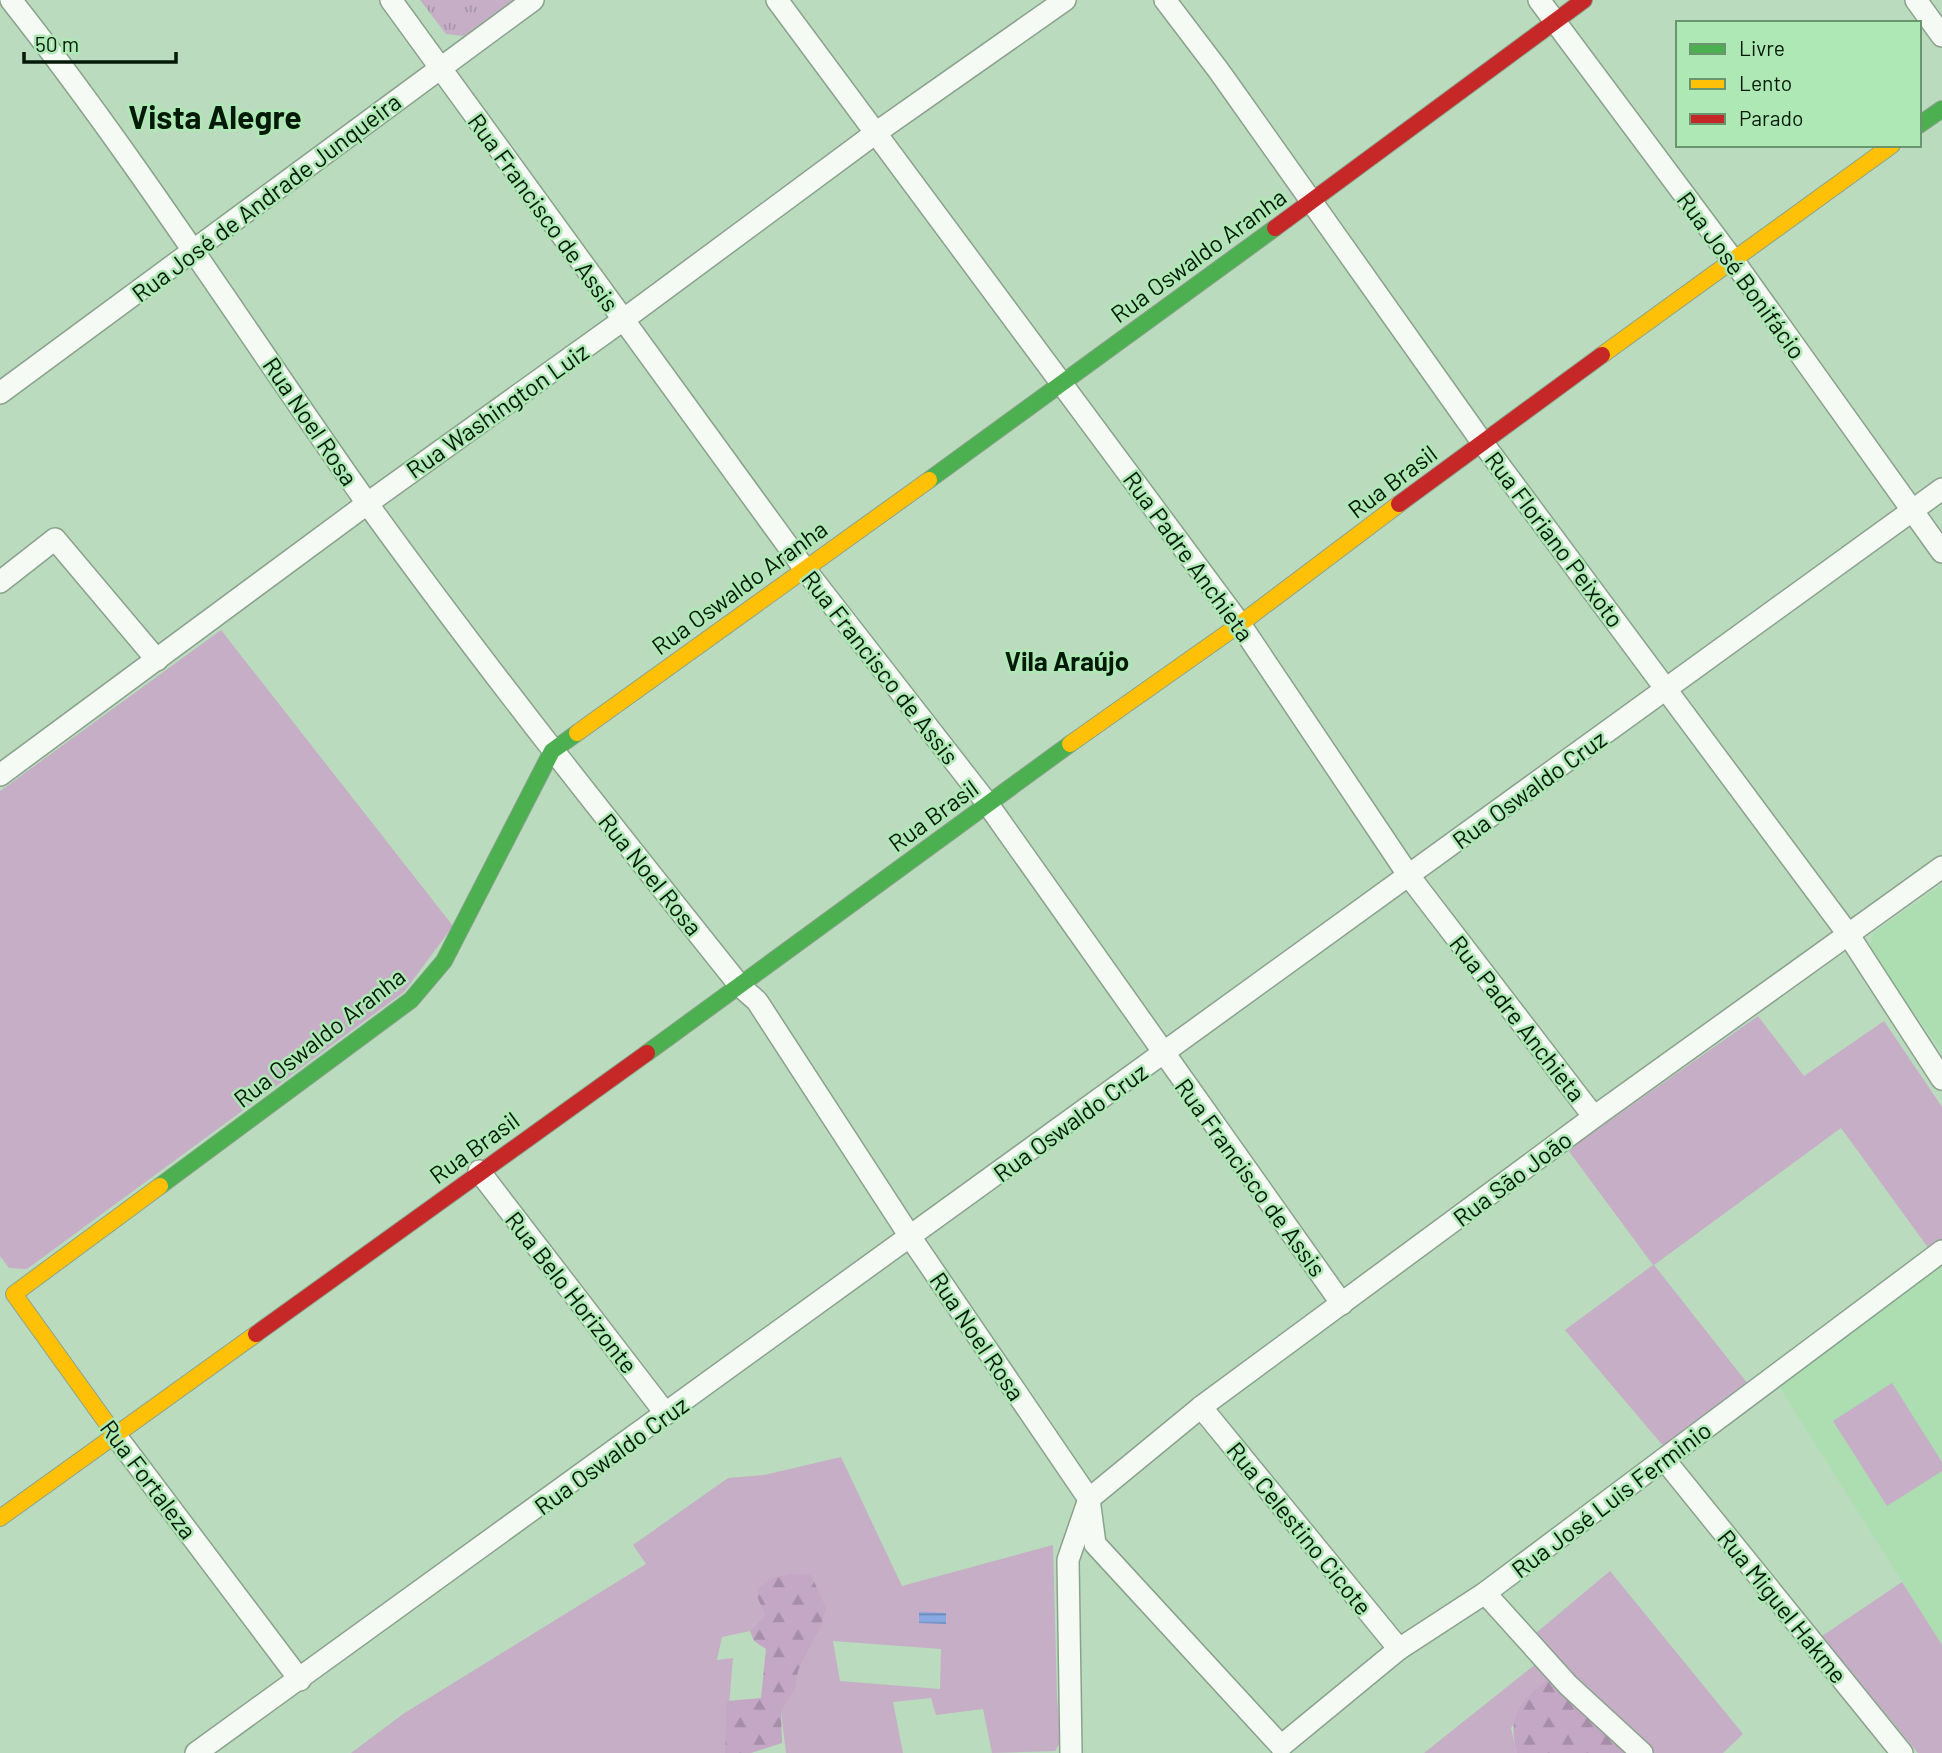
<svg xmlns="http://www.w3.org/2000/svg" width="1942" height="1753" font-family="Barlow,sans-serif">
	<style>
		.built { fill: #addeb2 }
		.green { fill: #c5aec6; fill-rule: evenodd }
		.forest { fill: url(#forest-firs) }
		.park { fill: url(#park-tufts) }
		.water { fill: url(#water-rules) }
		.lines { fill: none; stroke-linecap: round; stroke-linejoin: round }
		.street-casing { stroke: #8aa28c; stroke-width: 24 }
		.fast-casing { stroke: #8aa28c; stroke-width: 18 }
		.slow-casing { stroke: #8aa28c; stroke-width: 18 }
		.jam-casing { stroke: #8aa28c; stroke-width: 18 }
		.street { stroke: #f5faf5; stroke-width: 21 }
		.fast { stroke: #4caf50; stroke-width: 16 }
		.slow { stroke: #ffc107; stroke-width: 16 }
		.jam { stroke: #c62828; stroke-width: 16 }
		.labels { text-anchor: middle; dominant-baseline: central; stroke-width: 5; stroke-linejoin: round; paint-order: stroke }
		.street-label { font-size: 24px; fill: #041a08; stroke: #aee8b4 }
		.neighbourhood-label { font-size: 26px; font-weight: bold; fill: #041a08; stroke: #aee8b4 }
		.district-label { font-size: 32px; font-weight: bold; fill: #041a08; stroke: #aee8b4 }
	</style>
	<defs>
		<pattern id="forest-firs" width="22" height="20" patternUnits="userSpaceOnUse" patternTransform="scale(1.75)"><rect width="22" height="20" fill="#c4a6c5"/><path d="M5 1l3.5 6h-7zM16 11l3.5 6h-7z" fill="#a78ea8"/></pattern>
		<pattern id="park-tufts" width="24" height="20" patternUnits="userSpaceOnUse" patternTransform="scale(1.75)"><rect width="24" height="20" fill="#c5aec6"/><path d="M3 7l-1-3M5 7V3M7 7l1-3M15 17l-1-3M17 17v-4M19 17l1-3" fill="none" stroke="#a895a9"/></pattern>
		<pattern id="water-rules" width="6" height="5" patternUnits="userSpaceOnUse" patternTransform="scale(1.75)"><rect width="6" height="5" fill="#88a9e2"/><path d="M0 2.5h6" fill="none" stroke="#6d89b5"/></pattern>
	</defs>
	<rect width="100%" height="100%" fill="#bbdbbe"/>
	<g class="built">
		<path d="M1942,885V1052L1869,950L1874,932Z"/>
		<path d="M1942,1265V1645L1778,1385Z"/>
	</g>
	<g class="green">
		<path d="M221,630L453,926L404,992L27,1269L9,1268L0,1256V791Z"/>
		<path d="M1758,1016L1804,1076L1884,1021L1942,1107V1240L1929,1249L1841,1128L1654,1265L1748,1384L1664,1447L1565,1330L1653,1265L1568,1150Z"/>
		<path d="M1892,1383L1942,1462V1471L1887,1506L1833,1421Z"/>
		<path d="M841,1457L902,1586L1053,1545L1057,1698L1061,1741L1055,1751L992,1753L983,1709L936,1715L931,1698L893,1702L903,1753H786L781,1712L796,1688L798,1671L820,1629L758,1599L765,1615L750,1631L722,1637L717,1660L733,1658L725,1753H351L403,1714L646,1564L633,1545L728,1478L764,1475ZM833,1641L941,1649L940,1689L840,1681Z"/>
		<path d="M1610,1571L1743,1734L1723,1753H1651L1573,1679L1536,1633Z"/>
		<path d="M1902,1582L1942,1645V1753H1918L1822,1636Z"/>
		<path d="M1537,1663L1551,1676L1511,1728L1517,1753H1424Z"/>
	</g>
	<g class="forest">
		<path d="M790,1574L811,1575L826,1608L820,1629L798,1671L796,1688L781,1712L782,1743L751,1753H725L727,1701L761,1698L766,1649L754,1641L750,1631L765,1615L758,1599L757,1590L773,1578Z"/>
		<path d="M1551,1676L1632,1753H1517C1506,1711 1522,1703 1551,1676Z"/>
	</g>
	<path class="park" d="M420,0H513L464,36L446,34Z"/>
	<path class="water" d="M919,1612L946,1613V1624L919,1623Z"/>
	<g class="lines">
		<defs>
			<g id="street">
				<path d="M11,0C138,161 248,335 367,503C486,668 613,827 740,986L757,1001L911,1238L1089,1499L1095,1544L1281,1746"/>
				<path d="M391,0L804,568L987,803L1342,1304"/>
				<path d="M777,0L1240,624L1409,876L1594,1117"/>
				<path d="M1165,0L1219,71L1482,442L1848,934L1942,1079"/>
				<path d="M1539,0L1733,260L1942,552"/>
				<path d="M1916,0L1942,36"/>
				<path d="M0,393L533,0"/>
				<path d="M0,582L55,539L157,660"/>
				<path d="M0,775L368,503L623,320L877,132L1065,0"/>
				<path d="M479,1171L666,1414"/>
				<path d="M1201,1407L1399,1649"/>
				<path d="M116,1436L300,1680"/>
				<path d="M1664,1459L1902,1753"/>
				<path d="M1485,1593L1568,1685L1642,1753"/>
				<path d="M1281,1746L1399,1649L1485,1593L1942,1251"/>
				<path d="M196,1753L1942,489"/>
				<path d="M1071,1753L1068,1560L1089,1499L1201,1407L1594,1117L1942,867"/>
			</g>
			<g id="fast">
				<path d="M1919,125L1942,109"/>
				<path d="M929,480L1275,228"/>
				<path d="M647,1053L1070,744"/>
				<path d="M160,1186L411,1000L444,961L552,751L577,733"/>
			</g>
			<g id="slow">
				<path d="M1602,355L1892,145"/>
				<path d="M577,733L929,480"/>
				<path d="M1070,744L1240,624L1399,504"/>
				<path d="M116,1436L14,1294L160,1186"/>
				<path d="M0,1518L256,1334"/>
			</g>
			<g id="jam">
				<path d="M1275,228L1584,0"/>
				<path d="M1399,504L1602,355"/>
				<path d="M256,1334L647,1053"/>
			</g>
		</defs>
		<use href="#street" class="street-casing"/>
		<use href="#fast" class="fast-casing"/>
		<use href="#slow" class="slow-casing"/>
		<use href="#jam" class="jam-casing"/>
		<use href="#street" class="street"/>
		<use href="#fast" class="fast"/>
		<use href="#slow" class="slow"/>
		<use href="#jam" class="jam"/>
	</g>
	<g class="labels">
		<g class="street-label">
			<text transform="translate(266 197) rotate(-37)">Rua José de Andrade Junqueira</text>
			<text transform="translate(544 212) rotate(54)">Rua Francisco de Assis</text>
			<text transform="translate(1198 255) rotate(-36)">Rua Oswaldo Aranha</text>
			<text transform="translate(1742 275) rotate(54)">Rua José Bonifácio</text>
			<text transform="translate(497 410) rotate(-35)">Rua Washington Luiz</text>
			<text transform="translate(311 421) rotate(56)">Rua Noel Rosa</text>
			<text transform="translate(1392 481) rotate(-37)">Rua Brasil</text>
			<text transform="translate(1555 539) rotate(53)">Rua Floriano Peixoto</text>
			<text transform="translate(1189 556) rotate(54)">Rua Padre Anchieta</text>
			<text transform="translate(739 587) rotate(-36)">Rua Oswaldo Aranha</text>
			<text transform="translate(881 667) rotate(52)">Rua Francisco de Assis</text>
			<text transform="translate(1529 789) rotate(-36)">Rua Oswaldo Cruz</text>
			<text transform="translate(933 815) rotate(-36)">Rua Brasil</text>
			<text transform="translate(651 874) rotate(51)">Rua Noel Rosa</text>
			<text transform="translate(1518 1018) rotate(52)">Rua Padre Anchieta</text>
			<text transform="translate(319 1037) rotate(-38)">Rua Oswaldo Aranha</text>
			<text transform="translate(1070 1122) rotate(-36)">Rua Oswaldo Cruz</text>
			<text transform="translate(474 1147) rotate(-36)">Rua Brasil</text>
			<text transform="translate(1251 1177) rotate(54)">Rua Francisco de Assis</text>
			<text transform="translate(1512 1178) rotate(-37)">Rua São João</text>
			<text transform="translate(572 1292) rotate(52)">Rua Belo Horizonte</text>
			<text transform="translate(978 1336) rotate(56)">Rua Noel Rosa</text>
			<text transform="translate(611 1455) rotate(-36)">Rua Oswaldo Cruz</text>
			<text transform="translate(149 1479) rotate(53)">Rua Fortaleza</text>
			<text transform="translate(1611 1499) rotate(-37)">Rua José Luis Ferminio</text>
			<text transform="translate(1300 1528) rotate(51)">Rua Celestino Cicote</text>
			<text transform="translate(1783 1606) rotate(51)">Rua Miguel Hakme</text>
		</g>
		<g class="neighbourhood-label">
			<text x="1067" y="660">Vila Araújo</text>
		</g>
		<g class="district-label">
			<text x="215" y="116">Vista Alegre</text>
		</g>
	</g>
	<rect x="1676" y="21" width="245" height="126" fill="#aee8b4" stroke="#6a966f" stroke-width="2"/>
	<rect x="1690" y="44" width="35" height="10" fill="#4caf50" stroke="#6a966f" stroke-width="2"/>
	<text x="1739" y="56" font-size="21" fill="#041a08">Livre</text>
	<rect x="1690" y="79" width="35" height="10" fill="#ffc107" stroke="#6a966f" stroke-width="2"/>
	<text x="1739" y="91" font-size="21" fill="#041a08">Lento</text>
	<rect x="1690" y="114" width="35" height="10" fill="#c62828" stroke="#6a966f" stroke-width="2"/>
	<text x="1739" y="126" font-size="21" fill="#041a08">Parado</text>
	<path d="M24 52v10h152v-10" fill="none" stroke="#041a08" stroke-width="3.5"/>
	<text x="35" y="52" font-size="21" fill="#041a08" stroke="#aee8b4" stroke-width="5" paint-order="stroke">50 m</text>
</svg>
